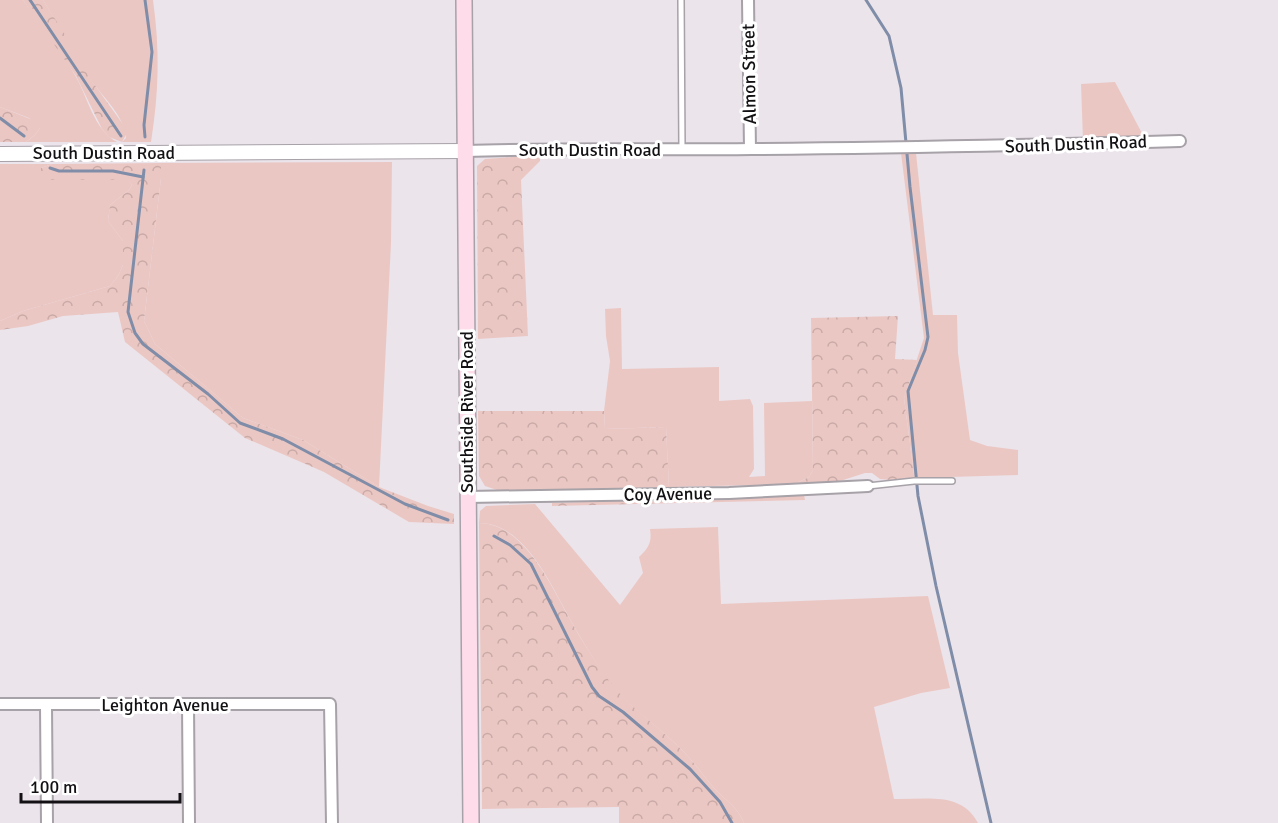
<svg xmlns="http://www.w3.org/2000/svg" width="1278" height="823" font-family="Signika,sans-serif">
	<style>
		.grass { fill: #ebc7c3 }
		.forest { fill: url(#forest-crowns) }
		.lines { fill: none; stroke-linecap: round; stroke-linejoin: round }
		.stream { stroke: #808da8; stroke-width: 3 }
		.service-casing { stroke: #a7a1a8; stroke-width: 8 }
		.minor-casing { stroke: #a7a1a8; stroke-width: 14 }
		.tertiary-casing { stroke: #a7a1a8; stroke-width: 16 }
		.secondary-casing { stroke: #a7a1a8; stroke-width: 18 }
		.service { stroke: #fff; stroke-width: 5 }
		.minor { stroke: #fff; stroke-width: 10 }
		.tertiary { stroke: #fff; stroke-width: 14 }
		.secondary { stroke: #fedcea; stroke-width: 15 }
		.labels { text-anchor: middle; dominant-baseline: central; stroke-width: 6; stroke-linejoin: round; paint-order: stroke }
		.street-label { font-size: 18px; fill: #131114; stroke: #fff }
	</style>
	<defs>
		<pattern id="forest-crowns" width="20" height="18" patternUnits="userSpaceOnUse" patternTransform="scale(1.5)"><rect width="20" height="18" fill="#ebc7c3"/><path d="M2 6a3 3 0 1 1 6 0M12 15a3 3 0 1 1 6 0" fill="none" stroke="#c9aaa7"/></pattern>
	</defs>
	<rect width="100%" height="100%" fill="#ebe4eb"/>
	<g class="grass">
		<path d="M0,0H23C41,24 61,50 76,77C88,98 94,130 117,142H26L35,135L40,128L29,118L0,107Z"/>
		<path d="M43,0H153C160,50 159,92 151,142H122L126,138C124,114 101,96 88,76C73,51 59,25 43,0Z"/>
		<path d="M1115,82L1145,139L1083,140L1081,84Z"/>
		<path d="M901,153H916L933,315H957L958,353L970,440L987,446L1018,450V475L916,478L914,475L904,398L924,338Z"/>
		<path d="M392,162L391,243L379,487L303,440L243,418L155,344L144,321L161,178V163Z"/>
		<path d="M0,164H52L41,168L50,180L128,179L132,185L129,190L110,205L108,221L123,241V265L118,276L110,286L23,311L0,321Z"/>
		<path d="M621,308L622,369L719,367V401L750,399L753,406L754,469L749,477L765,476L764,403L812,401L813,470L809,477L795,484L669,487L666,427L605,429L604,411L610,361L606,336L605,309Z"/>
		<path d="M535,504L620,605L643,573L639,557C649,548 652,542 650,529L718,527L721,604L928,596L950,688L921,693L874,707L894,799C926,800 961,791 978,823H744C737,806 727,802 715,789C704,777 695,763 683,751C661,728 624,704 607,679C594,660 582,641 571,621C552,587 525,523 479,523L480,511L486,506Z"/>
	</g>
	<g class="forest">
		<path d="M23,0H43L69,41L89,77L125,127L127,133L122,142L109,137L102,129L76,76Z"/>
		<path d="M0,107L38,122L40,128L35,135L26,142H0Z"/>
		<path d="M540,155V161L521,180L528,336L478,339L477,166L485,159Z"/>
		<path d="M161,163V178L144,321L155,344L243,418L303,440L379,487L428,506L454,514V524L409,522L324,472L245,438L125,342L118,312L63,316L28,326L0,330V321L23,311L110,286L118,276L123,265V241L108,221L110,205L129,190L132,185L128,180H50L44,177L40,172L41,168L52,164Z"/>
		<path d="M898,316L895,359L917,360L904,398L914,475L916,478L890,480L880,479L872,473H865L834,483L795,484L809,477L813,470L811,318Z"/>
		<path d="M478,411H604L605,429L666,427L669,487L500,491L485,486L479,476Z"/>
		<path d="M804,495L805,500L552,506V503Z"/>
		<path d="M479,523C524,523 552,587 571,621C581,640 593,658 605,675C625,705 658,725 683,751C695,763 704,777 715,789C727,802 737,806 744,823H619V807L482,809Z"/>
	</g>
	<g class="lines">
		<g class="stream">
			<path d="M30,0L121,136"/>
			<path d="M866,0L889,36L901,88L910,187L928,337L925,350L908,391L918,496L936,586L991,823"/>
			<path d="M0,118L24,136"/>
			<path d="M145,137L144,125L152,52L145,0"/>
			<path d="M50,168L59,171H113L143,177"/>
			<path d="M144,170L128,312L135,333L143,344L208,394L240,423L283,439L405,504L448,520"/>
			<path d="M494,536L510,545L531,564L592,687L599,696L623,712L690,769L720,802L732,823"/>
		</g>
		<defs>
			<g id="service">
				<path d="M681,0L682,149"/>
				<path d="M868,486L914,481H952"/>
			</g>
			<g id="minor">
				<path d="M748,0L750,149"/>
				<path d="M465,151C561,148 656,150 752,149C895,148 1037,145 1180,141"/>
				<path d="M468,497L729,493L868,486"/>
				<path d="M0,704H330L332,823"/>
				<path d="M188,705L189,823"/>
				<path d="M46,706L47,823"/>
			</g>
			<path id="tertiary" d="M0,154L465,151"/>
			<path id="secondary" d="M464,0L471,823"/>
		</defs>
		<use href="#service" class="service-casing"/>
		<use href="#minor" class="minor-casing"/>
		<use href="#tertiary" class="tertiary-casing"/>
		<use href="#secondary" class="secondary-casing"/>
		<use href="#service" class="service"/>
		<use href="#minor" class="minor"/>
		<use href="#tertiary" class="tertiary"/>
		<use href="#secondary" class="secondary"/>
	</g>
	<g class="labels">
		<g class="street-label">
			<text transform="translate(749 74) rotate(-91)">Almon Street</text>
			<text transform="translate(1076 144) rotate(-2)">South Dustin Road</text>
			<text x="590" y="150">South Dustin Road</text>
			<text x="104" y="153">South Dustin Road</text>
			<text transform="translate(467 412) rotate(-90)">Southside River Road</text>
			<text transform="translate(668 494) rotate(-1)">Coy Avenue</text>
			<text x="165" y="705">Leighton Avenue</text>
		</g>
	</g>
	<path d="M21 793v9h159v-9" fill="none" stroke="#131114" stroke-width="3"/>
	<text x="30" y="793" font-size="18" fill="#131114" stroke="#ffffff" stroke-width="4.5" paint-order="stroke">100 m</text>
</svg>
